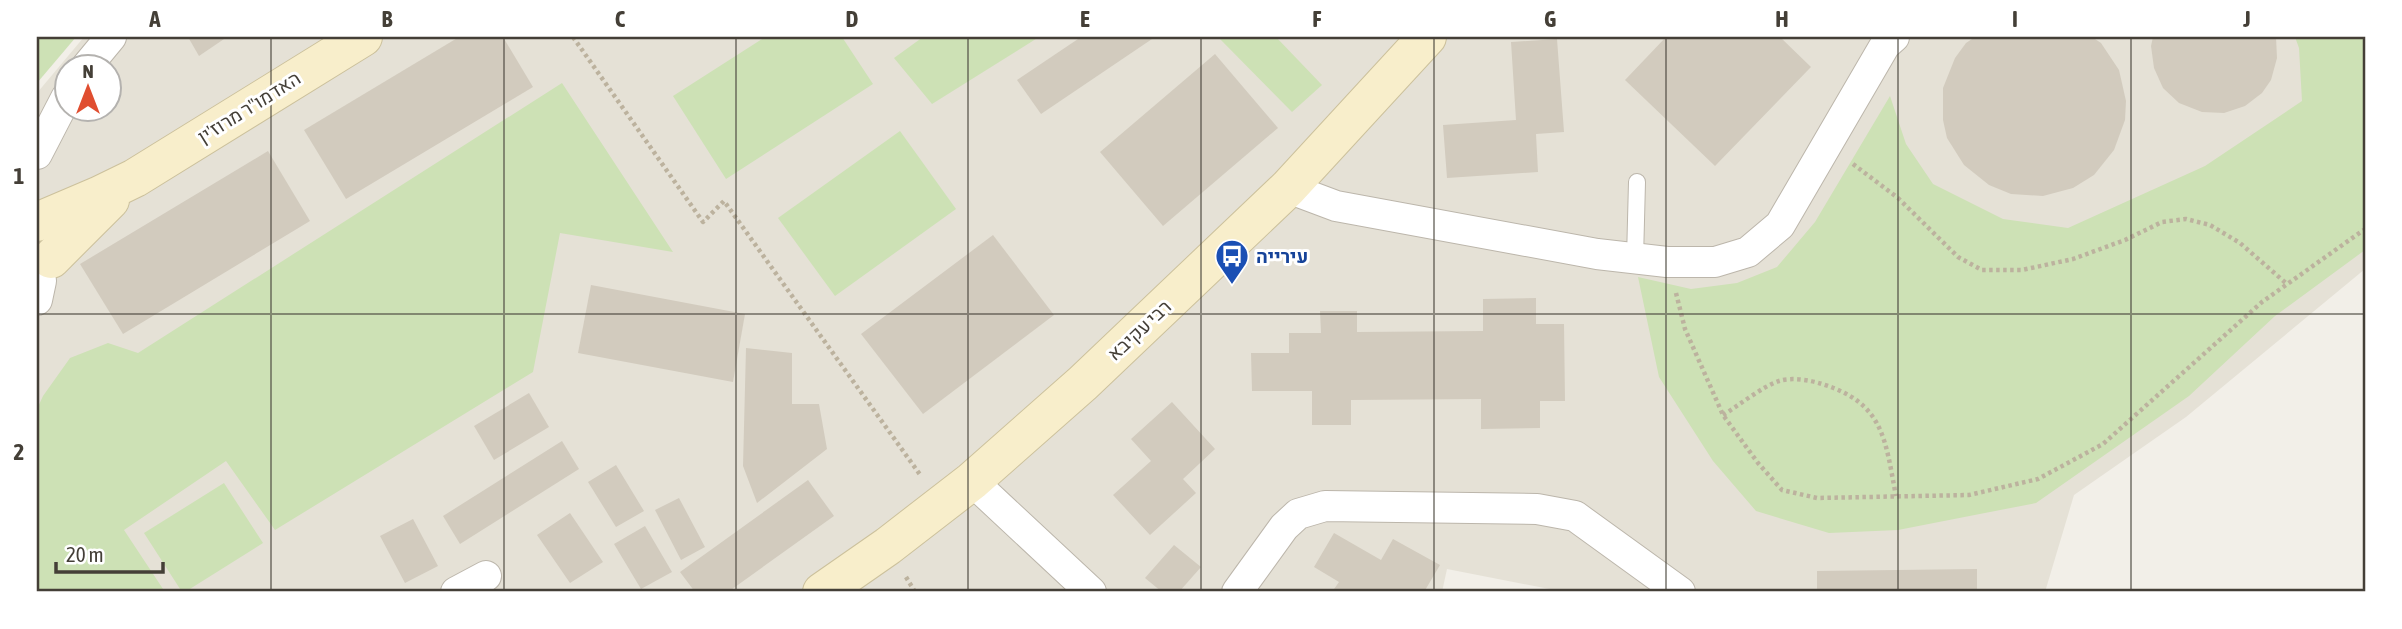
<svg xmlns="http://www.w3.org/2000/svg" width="2402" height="629" font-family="'Asap Condensed',Heebo,sans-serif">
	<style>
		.residential { fill: #e5e1d6; fill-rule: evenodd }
		.green { fill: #cde1b5 }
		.building { fill: #d2cbbe }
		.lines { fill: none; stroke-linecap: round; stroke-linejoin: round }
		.lane-casing { stroke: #bcb6ab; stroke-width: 18 }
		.street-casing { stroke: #bcb6ab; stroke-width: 32 }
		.secondary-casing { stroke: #ccc19c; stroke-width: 40 }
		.path { stroke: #bcb29e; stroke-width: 4.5; stroke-dasharray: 3.5 3.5; stroke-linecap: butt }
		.lane { stroke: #fff; stroke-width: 16 }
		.street { stroke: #fff; stroke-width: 30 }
		.secondary { stroke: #f8eecb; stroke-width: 38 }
		.grid { fill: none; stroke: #443f37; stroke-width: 2; stroke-opacity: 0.55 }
		.labels { text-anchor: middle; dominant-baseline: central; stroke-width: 6; stroke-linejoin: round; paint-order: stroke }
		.street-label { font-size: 19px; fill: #443f37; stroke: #fff }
		.transit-label { font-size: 19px; font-weight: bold; fill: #164399; stroke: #fff; text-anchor: start }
		.neatline { fill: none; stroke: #443f37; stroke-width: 2.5 }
		.grid-label { font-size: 23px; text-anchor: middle; font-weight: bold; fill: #443f37 }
	</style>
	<rect width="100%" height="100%" fill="#f2efe8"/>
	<path class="residential" d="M84,37H2365V269L2186,417L2074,495L2045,592H1565L1447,569L1442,592H37V93ZM66,66H108V108H66Z"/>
	<g class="green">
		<path d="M37,37H76L37,83Z"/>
		<path d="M765,37H842L873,84L726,179L673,96Z"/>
		<path d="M923,37H1039L932,104L894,58Z"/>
		<path d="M1218,37H1276L1322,85L1292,112Z"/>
		<path d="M2295,37H2365V250L2275,316L2189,396L2036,503L1898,530L1829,533L1756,511L1713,461L1659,377L1638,277L1691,289L1737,283L1777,267L1815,222L1890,96L1906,144L1933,184L2003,219L2068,228L2205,166L2302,101L2299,48Z"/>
		<path d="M562,83L673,252L560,233L533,372L275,530L226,461L124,530L165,592H37V409L43,396L70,358L108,343L138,353Z"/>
		<path d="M900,131L956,209L835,296L778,218Z"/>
		<path d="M224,483L263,543L185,592H182L144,533Z"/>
	</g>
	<g class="building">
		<path d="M188,37H227L199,56Z"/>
		<path d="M459,37H503L533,87L346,199L304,130Z"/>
		<path d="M1081,37H1155L1041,114L1017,80Z"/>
		<path d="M1666,37H1780L1811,67L1715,166L1625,80Z"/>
		<path d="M1975,37H2092L2101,43L2119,70L2126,101L2125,120L2114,150L2094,175L2073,188L2043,196L2011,194L1989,185L1964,165L1947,138L1943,120V88L1955,58L1966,43Z"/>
		<path d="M2153,37H2276L2277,58L2271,80L2262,93L2245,106L2224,113L2202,112L2179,103L2163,88L2154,68L2151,46Z"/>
		<path d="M1557,39L1564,132L1536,134L1538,172L1447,178L1443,125L1516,120L1511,42Z"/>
		<path d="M1215,54L1278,128L1163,226L1100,152Z"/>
		<path d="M268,151L310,221L123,334L80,264Z"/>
		<path d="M993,235L1054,315L923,414L861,334Z"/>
		<path d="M591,285L745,314L733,382L578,353Z"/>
		<path d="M1536,298V324H1564L1565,401H1540V428L1481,429V399L1351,400V425H1312V391H1252L1251,353H1289V333H1321L1320,311H1357V332L1483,331V299Z"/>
		<path d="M746,348L792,353V404H819L827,449L757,503L743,466Z"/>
		<path d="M529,393L549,427L494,460L474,426Z"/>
		<path d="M1172,402L1215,449L1183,479L1196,493L1150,535L1113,495L1151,461L1131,439Z"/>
		<path d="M562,441L579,469L460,544L443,516Z"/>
		<path d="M616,465L644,511L616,527L588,482Z"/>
		<path d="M808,480L834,516L728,592H695L680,572Z"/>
		<path d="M679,498L705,547L681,560L655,510Z"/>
		<path d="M570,513L603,562L570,583L537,535Z"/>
		<path d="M413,519L438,566L405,583L380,536Z"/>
		<path d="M645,526L672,572L641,589L614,544Z"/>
		<path d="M1334,533L1381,560L1393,539L1440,565L1424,592H1332L1339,582L1314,567Z"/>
		<path d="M1174,545L1201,567L1179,592H1162L1145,578Z"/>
		<path d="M1977,569V592H1817V571Z"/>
	</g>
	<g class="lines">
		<defs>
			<path id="lane" d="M1635,259L1637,182"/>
			<g id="street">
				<path d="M87,66L111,37"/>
				<path d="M37,154L66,98"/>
				<path d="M1288,188L1336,206L1597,254L1667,262H1715L1748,252L1780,225L1885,45L1894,37"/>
				<path d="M37,300L41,281"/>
				<path d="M972,481L1091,592"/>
				<path d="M456,592L486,576"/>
				<path d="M1237,592L1284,527L1298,514L1325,506L1537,509L1575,516L1680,592"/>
			</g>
			<g id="secondary">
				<path d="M37,222L98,196L135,178L363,37"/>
				<path d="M51,259L110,200"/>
				<path d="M822,592L888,546L972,481L1083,383L1288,188L1427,37"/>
			</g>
		</defs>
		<use href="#lane" class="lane-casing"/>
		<use href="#street" class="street-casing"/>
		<use href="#secondary" class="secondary-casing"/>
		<g class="path">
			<path d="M573,37L703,222L724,201L921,476"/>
			<path d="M1853,164L1898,198L1958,257L1982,270H2022L2073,259L2125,240L2162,222L2186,219L2210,225L2240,243L2287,284"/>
			<path d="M1676,293L1685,329L1723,415L1758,463L1782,490L1817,498L1969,495L2038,479L2103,444L2262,302L2365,229"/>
			<path d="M1723,415C1738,406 1763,386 1779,381C1791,377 1810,380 1822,384C1884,403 1885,439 1896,496"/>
			<path d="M906,577L915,592"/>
		</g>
		<use href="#lane" class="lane"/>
		<use href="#street" class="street"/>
		<use href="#secondary" class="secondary"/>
	</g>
	<path class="grid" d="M271,37V592M504,37V592M736,37V592M968,37V592M1201,37V592M1434,37V592M1666,37V592M1898,37V592M2131,37V592M37,314H2365"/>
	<defs>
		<symbol id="bus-pin" viewBox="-11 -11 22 30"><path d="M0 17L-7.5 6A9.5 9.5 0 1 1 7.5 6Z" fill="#1a4fb4" stroke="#fff"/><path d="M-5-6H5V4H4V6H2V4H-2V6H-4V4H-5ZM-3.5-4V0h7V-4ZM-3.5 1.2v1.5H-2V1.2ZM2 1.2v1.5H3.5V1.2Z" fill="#fff"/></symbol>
	</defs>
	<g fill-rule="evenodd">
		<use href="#bus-pin" x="1213" y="237" width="38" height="52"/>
	</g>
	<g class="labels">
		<g class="street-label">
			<text transform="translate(249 107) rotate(-32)">האדמו"ר מרוז'ין</text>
			<text transform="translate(1139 330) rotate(-43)">רבי עקיבא</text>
		</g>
		<g class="transit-label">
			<text x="1256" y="256">עירייה</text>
		</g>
	</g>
	<rect width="2402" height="629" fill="none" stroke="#ffffff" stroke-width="77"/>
	<g transform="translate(88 88)"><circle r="33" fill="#ffffff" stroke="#b4b2af" stroke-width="2"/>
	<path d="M0-5L12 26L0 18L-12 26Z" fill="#e04e30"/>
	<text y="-10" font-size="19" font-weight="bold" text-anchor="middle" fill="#443f37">N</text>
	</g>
	<path d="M56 562v10h107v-10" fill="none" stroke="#443f37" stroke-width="3.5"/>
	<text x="66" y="562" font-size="21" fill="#443f37" stroke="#ffffff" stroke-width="5" paint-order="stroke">20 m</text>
	<rect x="38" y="38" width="2326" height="552" class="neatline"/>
	<g class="grid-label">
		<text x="155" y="27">A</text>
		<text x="387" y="27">B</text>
		<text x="620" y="27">C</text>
		<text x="852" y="27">D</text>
		<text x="1085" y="27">E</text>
		<text x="1317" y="27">F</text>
		<text x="1550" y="27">G</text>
		<text x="1782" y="27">H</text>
		<text x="2015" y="27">I</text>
		<text x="2247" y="27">J</text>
		<text x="19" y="184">1</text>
		<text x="19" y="460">2</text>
	</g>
</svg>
